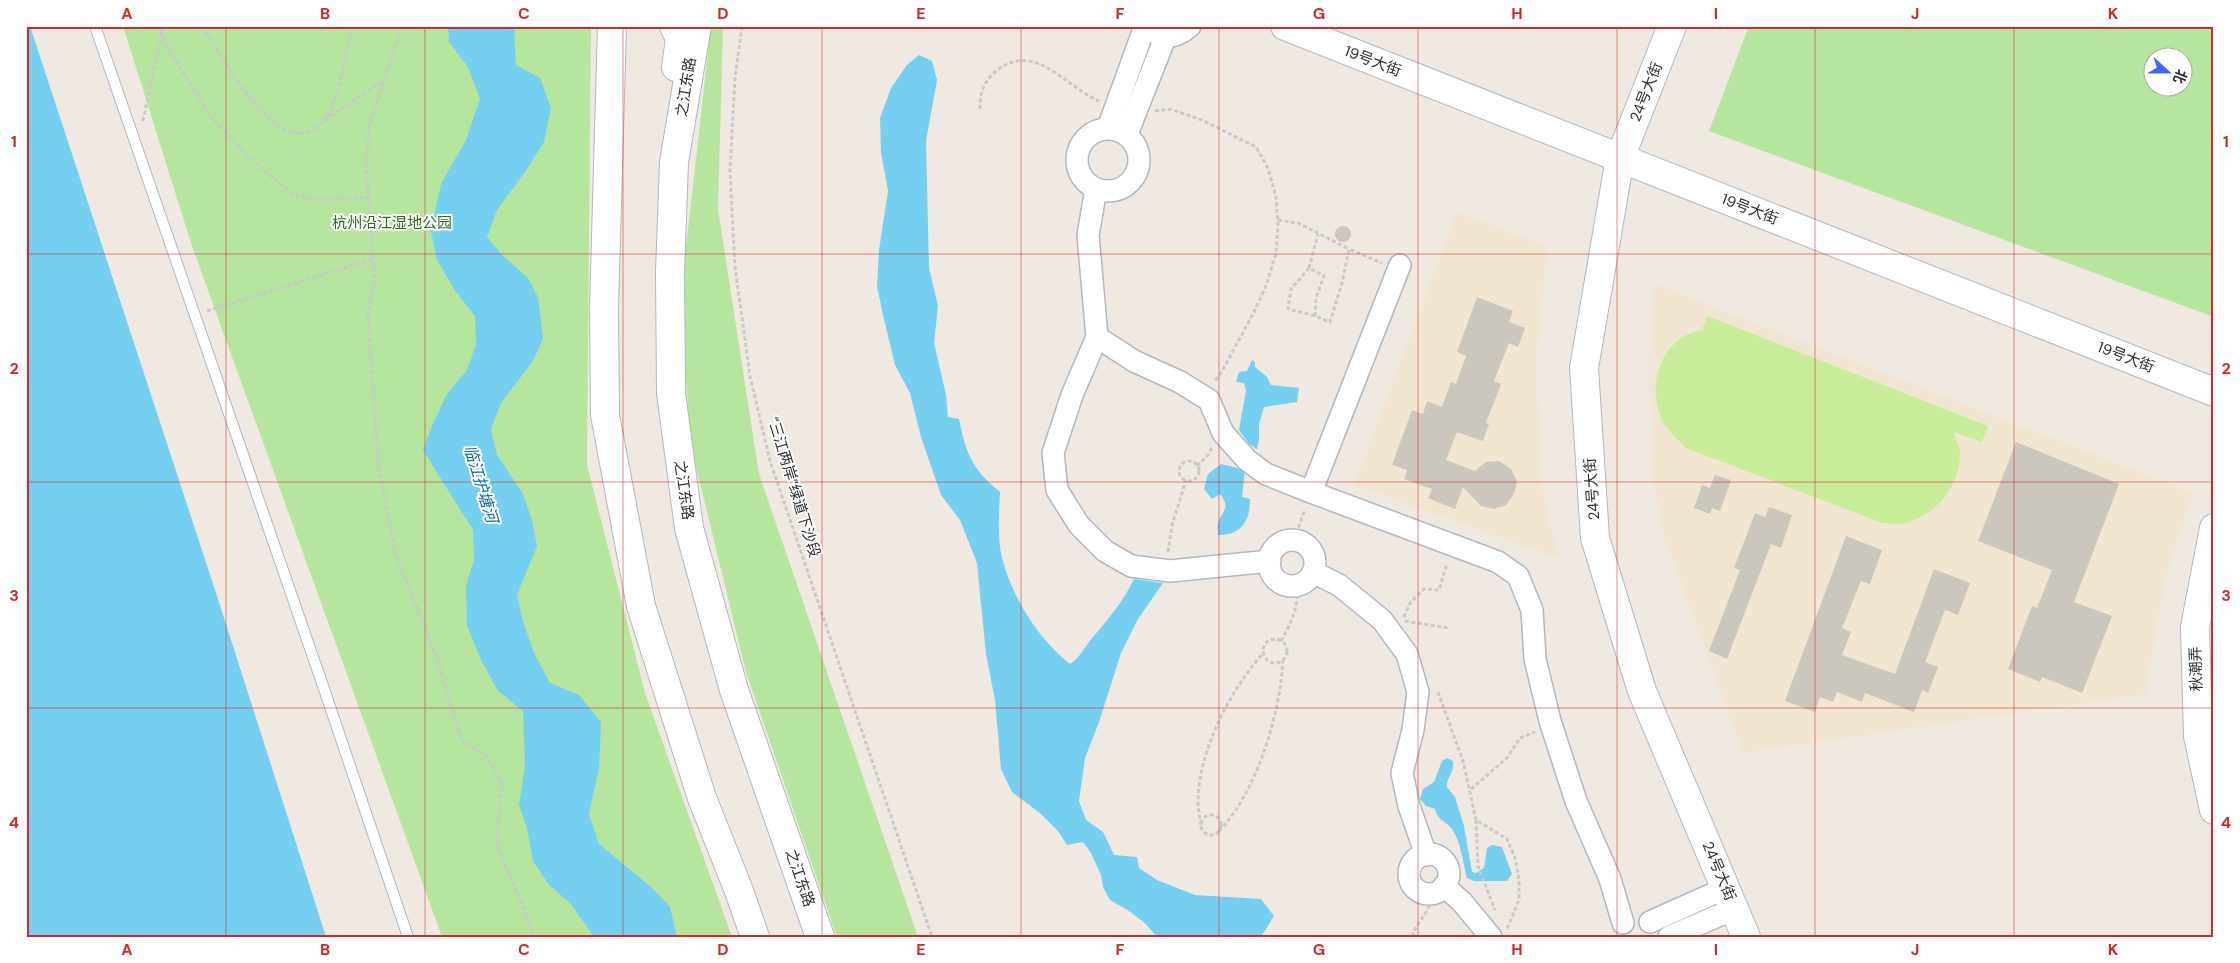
<svg xmlns="http://www.w3.org/2000/svg" width="2240" height="963" font-family="'DM Sans','Noto Sans SC',sans-serif">
	<style>
		.education { fill: #f0e6d1 }
		.green { fill: #b6e59e; fill-rule: evenodd }
		.pitch { fill: #c9ec9a }
		.water { fill: #75cff0 }
		.building { fill: #cbc7bf }
		.lines { fill: none; stroke-linecap: round; stroke-linejoin: round }
		.lane-casing { stroke: #b4b7c1; stroke-width: 12 }
		.street-casing { stroke: #b4b7c1; stroke-width: 24 }
		.secondary-casing { stroke: #b4b7c1; stroke-width: 30 }
		.path { stroke: #c9c9c9; stroke-width: 3; stroke-dasharray: 4 2.5; stroke-linecap: butt }
		.lane { stroke: #fff; stroke-width: 10 }
		.street { stroke: #fff; stroke-width: 21 }
		.secondary { stroke: #fff; stroke-width: 28 }
		.grid { fill: none; stroke: #d62828; stroke-width: 1; stroke-opacity: 0.55 }
		.labels { text-anchor: middle; dominant-baseline: central; stroke-width: 4; stroke-linejoin: round; paint-order: stroke }
		.street-label { font-size: 15px; fill: #2e2e2e; stroke: #fff }
		.park-label { font-size: 15px; fill: #2c6e1b; stroke: #fff }
		.water-label { font-size: 16px; font-style: italic; fill: #0d6fa3; stroke: #fff }
		.neatline { fill: none; stroke: #d62828; stroke-width: 2 }
		.grid-label { font-size: 16px; text-anchor: middle; font-weight: bold; fill: #d62828 }
	</style>
	<rect width="100%" height="100%" fill="#efe9e1"/>
	<g class="education">
		<path d="M1457,212L1547,247L1536,356L1540,478L1558,558L1354,485Z"/>
		<path d="M1654,284L2193,493L2167,572L2154,641L2146,694L1743,753L1665,539L1651,467L1649,359Z"/>
	</g>
	<g class="green">
		<path d="M123,26H591L587,465L645,693L732,937H442L192,246Z"/>
		<path d="M711,26H723L718,209L759,474L918,937H837L746,672L691,446L680,301Z"/>
		<path d="M1749,26H2214V317L1709,131ZM2152,58H2182V88H2152Z"/>
	</g>
	<path class="pitch" d="M1707,316L1988,426L1982,442L1954,432C1955,439 1960,447 1960,454C1960,487 1936,515 1905,523C1898,525 1889,523 1882,523L1686,448C1679,440 1668,431 1663,422C1645,386 1661,337 1702,330Z"/>
	<g class="water">
		<path d="M26,26H30L217,596L326,937H26Z"/>
		<path d="M448,26H514L516,65L540,78L551,108L544,142L527,169L497,210L487,237L501,254L528,278L538,297L543,339L533,361L501,403L491,429L497,455L522,492L532,520L537,546L517,595L523,621L534,653L550,683L579,695L601,722L599,768L589,814L599,844L650,886L670,907L677,937H594L571,904L549,885L533,861L527,828L519,805L525,766L523,711L498,691L481,660L467,626L466,585L474,560L473,530L423,450L432,426L447,394L467,370L476,345L475,316L456,292L437,260L431,231L441,184L466,140L480,99L468,67L449,42Z"/>
		<path d="M919,55L932,61L937,80L926,141L929,268L938,306L934,343L946,395L948,417L959,419C966,454 972,469 1000,492C999,513 997,537 1002,558C1012,597 1038,639 1070,664C1081,657 1085,646 1093,637C1109,618 1123,602 1134,579L1163,583L1138,619L1121,653L1099,722L1085,758L1079,801L1086,820L1103,832L1114,855L1137,857L1139,868L1157,880L1195,895L1261,899L1274,916L1261,937H1157L1145,923L1129,911L1110,900L1103,887L1101,875L1091,853L1083,842L1067,845L1058,831L1041,814L1012,792L1001,769L995,700L986,654L977,563L960,520L941,495L921,437L910,393L895,365L883,315L877,286L879,250L888,191L881,152L880,118L891,88L907,65Z"/>
		<path d="M1252,360L1255,362V367L1267,377L1271,385L1299,388L1297,402L1264,407L1259,424V440L1257,449L1249,444L1239,430L1246,391L1244,383L1236,382L1239,372L1247,371Z"/>
		<path d="M1221,464L1245,470L1242,497L1250,499C1250,522 1241,535 1218,535C1218,531 1217,526 1218,523C1223,509 1231,509 1220,494L1212,499L1204,489L1208,474Z"/>
		<path d="M1447,758L1453,761C1455,771 1446,778 1447,787L1455,797L1464,826L1472,872L1476,873L1484,868L1487,848L1492,845L1502,847L1512,874L1507,881H1474L1467,878C1463,863 1461,842 1452,829C1446,821 1437,820 1435,809L1426,806L1420,799L1423,789L1434,782L1442,761Z"/>
	</g>
	<g class="building">
		<circle cx="1343" cy="234" r="8"/>
		<path d="M1477,297L1513,311L1509,322L1525,328L1518,347L1509,343L1494,381L1501,384L1486,423L1489,424L1483,441L1457,432L1446,460L1475,471L1486,462L1499,461L1511,469L1517,481L1514,494L1506,505L1494,509L1481,506L1463,487L1455,509L1428,498L1432,489L1404,479L1407,470L1392,465L1412,410L1423,414L1427,401L1442,407L1451,382L1456,384L1466,356L1457,352Z"/>
		<path d="M2016,442L2119,484L2074,602L2112,616L2082,693L2042,677L2040,682L2008,669L2032,606L2037,608L2052,570L1978,541Z"/>
		<path d="M1715,475L1731,480L1720,511L1712,508L1710,514L1694,508L1702,485L1710,488Z"/>
		<path d="M1769,507L1792,515L1781,548L1771,544L1727,659L1709,651L1740,570L1734,568L1755,513L1765,517Z"/>
		<path d="M1846,536L1882,550L1870,584L1861,581L1842,628L1851,632L1842,655L1895,674L1934,569L1970,583L1958,615L1945,610L1925,662L1938,667L1928,693L1922,690L1914,712L1865,693L1862,702L1837,692L1833,702L1820,697L1815,712L1785,701Z"/>
	</g>
	<g class="lines">
		<defs>
			<path id="lane" d="M95,26L322,683L408,937"/>
			<g id="street">
				<path d="M1153,32C1169,39 1177,37 1190,26"/>
				<path d="M1108,128L1145,26"/>
				<circle cx="1108" cy="160" r="31"/>
				<path d="M1127,134L1165,38"/>
				<path d="M1096,189L1088,235L1097,337L1072,395L1053,453L1057,490L1079,525L1105,551L1131,566L1170,571L1270,561"/>
				<path d="M1097,337L1134,361L1180,382L1209,400L1223,433L1247,460L1266,474L1311,492L1400,265"/>
				<path d="M1311,492L1498,562L1518,576L1532,610L1535,659L1550,721L1576,801L1610,879L1623,923"/>
				<circle cx="1292" cy="563" r="23"/>
				<path d="M1313,572L1339,585L1382,620L1407,654L1418,692L1413,730L1402,773L1409,806L1426,855"/>
				<circle cx="1429" cy="874" r="20"/>
				<path d="M1444,886L1462,902L1491,937"/>
				<path d="M1650,922L1726,888"/>
				<path d="M1669,937L1734,909"/>
			</g>
			<g id="secondary">
				<path d="M612,26L604,309L605,415L641,606L702,798L739,891L755,937"/>
				<path d="M674,26L680,39L676,67"/>
				<path d="M697,26L674,162L670,272L671,393L689,528L734,690L820,937"/>
				<path d="M1285,26L2214,392"/>
				<path d="M1672,26L1620,158L1584,368L1595,538L1642,691L1746,937"/>
				<path d="M2214,528L2195,627L2198,736L2214,810"/>
			</g>
		</defs>
		<use href="#lane" class="lane-casing"/>
		<use href="#street" class="street-casing"/>
		<use href="#secondary" class="secondary-casing"/>
		<g class="path">
			<path d="M158,26L171,53L210,116L251,159L292,194L318,200L368,197"/>
			<path d="M203,26C218,54 262,125 293,133C303,135 317,129 324,121C337,106 348,47 352,26"/>
			<path d="M402,26L369,127L366,167L375,280L368,314L378,463L396,556L436,655L461,739L486,756L502,782L497,844L527,917L533,937"/>
			<path d="M742,26L735,78L730,171L735,267L750,376L770,461L932,937"/>
			<path d="M980,109C980,94 983,82 995,72C1034,39 1064,86 1099,101"/>
			<path d="M1155,111L1170,109L1202,120L1256,147L1268,168L1276,197L1278,226L1276,253L1266,286L1254,312L1221,373L1214,382"/>
			<path d="M325,120L384,80"/>
			<path d="M143,121L163,26"/>
			<path d="M1278,220L1298,223L1349,249"/>
			<path d="M1309,268L1318,234"/>
			<path d="M207,311L373,259"/>
			<path d="M1315,316L1316,298L1324,276L1309,268L1291,289L1288,309L1312,315L1330,322L1342,283L1349,249L1382,263"/>
			<circle cx="1189" cy="471" r="10"/>
			<path d="M1197,466L1208,455L1212,447"/>
			<path d="M1294,540L1305,509"/>
			<path d="M1168,552L1172,525L1186,480"/>
			<path d="M1404,617L1410,603L1424,589L1439,590L1447,563"/>
			<path d="M1405,621L1449,628"/>
			<circle cx="1275" cy="651" r="12"/>
			<path d="M1281,641C1292,622 1298,607 1298,585"/>
			<path d="M1438,692L1463,761L1476,820L1507,839L1515,858L1519,879V900L1507,929"/>
			<path d="M1471,789L1507,758L1520,738L1535,732"/>
			<circle cx="1211" cy="825" r="10"/>
			<path d="M1476,820L1478,866L1495,910"/>
			<path d="M1201,825C1200,818 1198,810 1198,802C1198,751 1231,689 1264,652"/>
			<path d="M1219,831C1257,792 1280,714 1283,660"/>
			<path d="M1412,937C1417,921 1428,914 1432,899"/>
		</g>
		<use href="#lane" class="lane"/>
		<use href="#street" class="street"/>
		<use href="#secondary" class="secondary"/>
	</g>
	<path class="grid" d="M226,26V937M425,26V937M623,26V937M822,26V937M1021,26V937M1219,26V937M1418,26V937M1617,26V937M1815,26V937M2014,26V937M26,254H2214M26,482H2214M26,708H2214"/>
	<g class="labels">
		<g class="street-label">
			<text transform="translate(1373 61) rotate(21)">19号大街</text>
			<text transform="translate(686 87) rotate(-81)">之江东路</text>
			<text transform="translate(1646 92) rotate(-68)">24号大街</text>
			<text transform="translate(1750 209) rotate(21)">19号大街</text>
			<text transform="translate(2126 357) rotate(21)">19号大街</text>
			<text transform="translate(794 487) rotate(73)">“三江两岸”绿道下沙段</text>
			<text transform="translate(1592 489) rotate(-94)">24号大街</text>
			<text transform="translate(684 490) rotate(82)">之江东路</text>
			<text transform="translate(2196 669) rotate(-92)">秋潮弄</text>
			<text transform="translate(1719 871) rotate(67)">24号大街</text>
			<text transform="translate(800 878) rotate(71)">之江东路</text>
		</g>
		<g class="park-label">
			<text x="392" y="223">杭州沿江湿地公园</text>
		</g>
		<g class="water-label">
			<text transform="translate(481 484) rotate(73)">临江护塘河</text>
		</g>
	</g>
	<rect width="2240" height="963" fill="none" stroke="#ffffff" stroke-width="55"/>
	<g transform="translate(2168 72) rotate(111)"><circle r="24" fill="#ffffff" stroke="#ababab"/>
	<path d="M0-4L9 19L0 12L-9 19Z" fill="#4264fb"/>
	<text y="-8" font-size="14" font-weight="bold" text-anchor="middle" fill="#2e2e2e">北</text>
	</g>
	<rect x="28" y="28" width="2184" height="908" class="neatline"/>
	<g class="grid-label">
		<text x="127" y="19">A</text>
		<text x="325" y="19">B</text>
		<text x="524" y="19">C</text>
		<text x="723" y="19">D</text>
		<text x="921" y="19">E</text>
		<text x="1120" y="19">F</text>
		<text x="1319" y="19">G</text>
		<text x="1517" y="19">H</text>
		<text x="1716" y="19">I</text>
		<text x="1915" y="19">J</text>
		<text x="2113" y="19">K</text>
		<text x="14" y="147">1</text>
		<text x="2226" y="147">1</text>
		<text x="14" y="374">2</text>
		<text x="2226" y="374">2</text>
		<text x="14" y="601">3</text>
		<text x="2226" y="601">3</text>
		<text x="14" y="828">4</text>
		<text x="2226" y="828">4</text>
		<text x="127" y="955">A</text>
		<text x="325" y="955">B</text>
		<text x="524" y="955">C</text>
		<text x="723" y="955">D</text>
		<text x="921" y="955">E</text>
		<text x="1120" y="955">F</text>
		<text x="1319" y="955">G</text>
		<text x="1517" y="955">H</text>
		<text x="1716" y="955">I</text>
		<text x="1915" y="955">J</text>
		<text x="2113" y="955">K</text>
	</g>
</svg>
